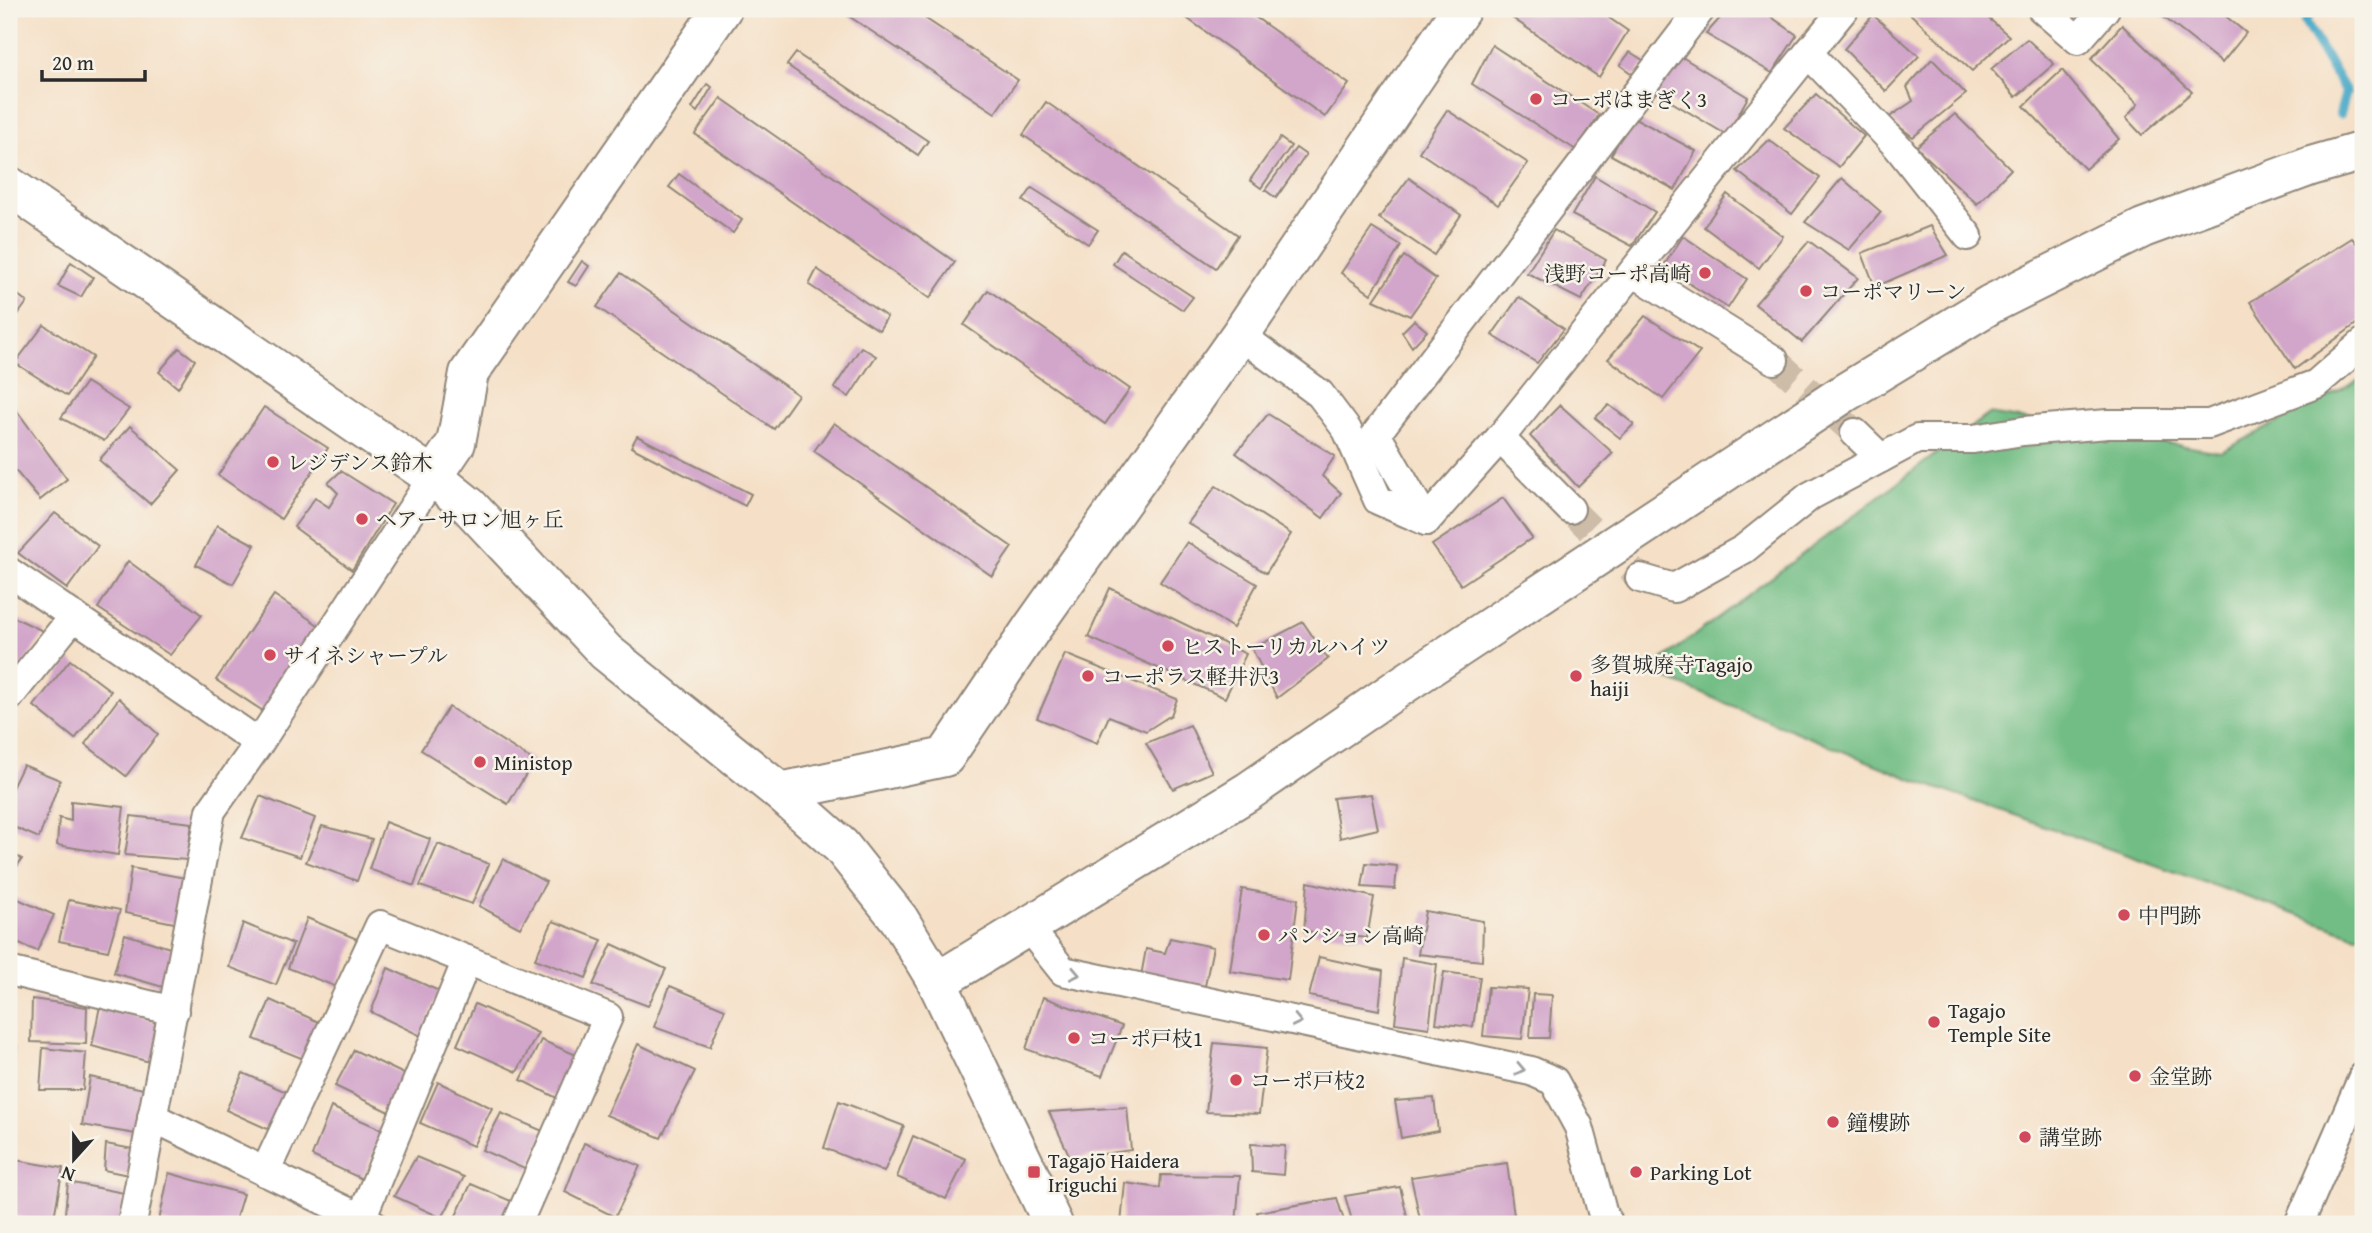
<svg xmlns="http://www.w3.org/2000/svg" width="2372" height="1233" font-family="'Gentium Book Plus','Noto Serif JP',serif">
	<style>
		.forest { fill: #72bd85; stroke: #4e7458; stroke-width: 2 }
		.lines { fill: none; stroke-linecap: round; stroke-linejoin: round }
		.stream { stroke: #48aac8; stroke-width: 10 }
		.building { fill: #d2a5ca }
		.street-tunnel { stroke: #cdbca8; stroke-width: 28; stroke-dasharray: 28 14; stroke-linecap: butt }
		.street-casing { stroke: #908679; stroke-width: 32 }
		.secondary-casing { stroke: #908679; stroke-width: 42 }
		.street { stroke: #fff; stroke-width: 28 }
		.secondary { stroke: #fff; stroke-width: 38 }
		.oneway { stroke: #a0a0a0 }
		.poi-dot { fill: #d1495b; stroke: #f7f3e8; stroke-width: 2.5 }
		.labels { text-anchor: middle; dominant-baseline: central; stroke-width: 5; stroke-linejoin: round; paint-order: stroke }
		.poi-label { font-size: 21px; fill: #2b2b2b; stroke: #f7f3e8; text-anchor: start }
	</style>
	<rect width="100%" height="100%" fill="#f7f3e8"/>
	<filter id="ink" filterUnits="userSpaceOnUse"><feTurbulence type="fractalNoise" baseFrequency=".0143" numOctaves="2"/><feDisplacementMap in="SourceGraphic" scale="14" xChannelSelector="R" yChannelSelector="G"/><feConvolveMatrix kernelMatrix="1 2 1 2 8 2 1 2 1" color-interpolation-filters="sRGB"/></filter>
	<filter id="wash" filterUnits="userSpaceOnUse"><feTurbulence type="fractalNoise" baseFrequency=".00686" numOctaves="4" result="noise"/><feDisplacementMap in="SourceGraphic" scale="28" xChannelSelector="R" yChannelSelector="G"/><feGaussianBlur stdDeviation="1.57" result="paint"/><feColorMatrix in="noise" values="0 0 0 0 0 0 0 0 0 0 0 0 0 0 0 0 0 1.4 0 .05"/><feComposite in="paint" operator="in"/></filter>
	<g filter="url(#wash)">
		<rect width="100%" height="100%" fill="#f5e0c7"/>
		<path class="forest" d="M2363,378V930L2357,936L1911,779L1647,671L1989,414L2221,452Z"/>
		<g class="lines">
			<path class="stream" d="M2313,9L2305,22L2346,92L2340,114"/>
		</g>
		<g id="blocks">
			<g class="building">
				<path d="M838,9H911L1018,80L995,113Z"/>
				<path d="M1174,9H1244L1349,84L1325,117Z"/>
				<path d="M1512,9H1596L1628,31L1599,77L1508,15Z"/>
				<path d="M1728,9H1760L1797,35L1772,73L1706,34Z"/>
				<path d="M1905,9H1978L2009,36L1972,71Z"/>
				<path d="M2060,9H2094L2079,26Z"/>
				<path d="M2160,9H2217L2246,33L2222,63L2157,12Z"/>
				<path d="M1873,15L1919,56L1886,91L1844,49Z"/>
				<path d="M2122,25L2192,92L2142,135L2126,118L2138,104L2091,59Z"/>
				<path d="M2027,39L2054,64L2016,97L1991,69Z"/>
				<path d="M1492,45L1599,115L1576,150L1472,84Z"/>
				<path d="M1630,52L1646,62L1635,76L1620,65Z"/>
				<path d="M796,53L928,141L918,155L787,65Z"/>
				<path d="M1677,54L1748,97L1727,135L1655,92Z"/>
				<path d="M1932,59L1966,94L1913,137L1888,118L1913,101L1907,87Z"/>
				<path d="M2062,70L2119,139L2085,169L2024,106Z"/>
				<path d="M707,84L712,87L697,112L692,108Z"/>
				<path d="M1816,94L1864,136L1839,167L1784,128Z"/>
				<path d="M721,98L955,262L930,298L695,134Z"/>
				<path d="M1046,102L1238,235L1216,268L1023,135Z"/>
				<path d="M1447,110L1528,163L1498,205L1419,152Z"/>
				<path d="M1955,114L2011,169L1977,204L1916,147Z"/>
				<path d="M1633,117L1696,151L1675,190L1611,155Z"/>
				<path d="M1280,138L1291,146L1261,188L1250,180Z"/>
				<path d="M1769,140L1820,178L1792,214L1737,171Z"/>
				<path d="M1296,148L1306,155L1276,198L1265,190Z"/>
				<path d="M679,174L742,220L733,233L669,187Z"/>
				<path d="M1595,176L1655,212L1632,246L1572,215Z"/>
				<path d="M1409,178L1461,215L1434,255L1379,218Z"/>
				<path d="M1842,178L1881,212L1849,250L1805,222Z"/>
				<path d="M1032,188L1098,230L1088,244L1023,201Z"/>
				<path d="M1727,194L1783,236L1759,268L1704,227Z"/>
				<path d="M1930,226L1948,255L1875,287L1862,253Z"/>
				<path d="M1372,228L1401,246L1371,294L1341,273Z"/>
				<path d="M1554,230L1606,260L1581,300L1527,273Z"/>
				<path d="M1683,236L1747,279L1728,308L1663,267Z"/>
				<path d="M2352,238L2363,251V319L2295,369L2250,302Z"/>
				<path d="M1809,241L1858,278L1802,342L1755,304Z"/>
				<path d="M1122,250L1193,297L1183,310L1113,264Z"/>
				<path d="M1404,256L1436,279L1410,316L1374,300Z"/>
				<path d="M582,261L589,266L576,286L568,282Z"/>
				<path d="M71,262L93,277L81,297L58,286Z"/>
				<path d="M817,269L887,317L879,330L809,285Z"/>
				<path d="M621,273L798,395L774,429L597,307Z"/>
				<path d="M9,288L27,302L9,327Z"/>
				<path d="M988,290L1130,389L1105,424L964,325Z"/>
				<path d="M1519,297L1564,329L1537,363L1492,335Z"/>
				<path d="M1645,316L1700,352L1663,399L1608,359Z"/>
				<path d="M1414,320L1427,331L1412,347L1402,332Z"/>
				<path d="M44,325L93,357L67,396L15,363Z"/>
				<path d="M861,347L876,356L849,397L834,388Z"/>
				<path d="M179,348L195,360L178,388L159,372Z"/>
				<path d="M86,382L129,409L104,441L61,418Z"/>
				<path d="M9,400L67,479L40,500L9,463Z"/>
				<path d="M1560,405L1613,453L1578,487L1530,436Z"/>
				<path d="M1609,405L1634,424L1620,438L1595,418Z"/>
				<path d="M264,407L328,448L281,519L218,475Z"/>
				<path d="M1268,414L1335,456L1322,476L1341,493L1323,518L1236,453Z"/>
				<path d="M834,423L1012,547L992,576L814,451Z"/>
				<path d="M130,426L180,470L150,504L99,460Z"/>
				<path d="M637,436L751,494L745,506L631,447Z"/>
				<path d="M341,471L393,504L352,570L294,527L315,498L329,507L338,493L328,483Z"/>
				<path d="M1216,486L1291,534L1266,573L1188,523Z"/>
				<path d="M1503,498L1532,538L1461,585L1432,545Z"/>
				<path d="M55,513L98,546L67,589L18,553Z"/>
				<path d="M217,525L255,545L233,584L196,565Z"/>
				<path d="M1187,542L1257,584L1233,628L1160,582Z"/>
				<path d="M128,561L202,615L170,655L98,608Z"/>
				<path d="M1110,588L1246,654L1225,698L1088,637Z"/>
				<path d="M274,595L324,629L266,713L216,680Z"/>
				<path d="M9,615L45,632L17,673L9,669Z"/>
				<path d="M1303,622L1328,659L1277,698L1252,649Z"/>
				<path d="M1065,654L1177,699L1171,715L1146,731L1109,716L1097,743L1037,718Z"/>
				<path d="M70,660L111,691L75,739L34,706Z"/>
				<path d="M119,698L158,734L126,776L85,744Z"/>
				<path d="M449,707L534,761L508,804L421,750Z"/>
				<path d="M1190,725L1212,772L1173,789L1146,743Z"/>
				<path d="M23,765L60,780L39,838L9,825V794Z"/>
				<path d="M1371,794L1378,829L1340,838L1333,798Z"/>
				<path d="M260,796L315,818L300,857L242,838Z"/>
				<path d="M71,801L124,807L118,855L57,845L59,818L71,821Z"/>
				<path d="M131,816L192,823L187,860L125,855Z"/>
				<path d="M385,822L430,839L414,886L369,869Z"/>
				<path d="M322,826L372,839L357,881L306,862Z"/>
				<path d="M438,844L489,864L472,904L420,886Z"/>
				<path d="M9,852L22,859L9,877Z"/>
				<path d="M503,859L546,882L520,928L479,906Z"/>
				<path d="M1366,863L1397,866L1395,889L1362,887Z"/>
				<path d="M131,868L191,879L179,924L125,913Z"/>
				<path d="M1308,882L1374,897L1367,938L1304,931Z"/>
				<path d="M1242,889L1298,899L1288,980L1230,971Z"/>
				<path d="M9,895L54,915L37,951L9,940Z"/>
				<path d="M69,900L120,910L108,951L59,941Z"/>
				<path d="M1425,911L1483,921L1482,961L1418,954Z"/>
				<path d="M307,918L357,939L337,987L288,968Z"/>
				<path d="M553,921L602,940L586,978L535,959Z"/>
				<path d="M243,923L293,944L276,985L229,967Z"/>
				<path d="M125,934L173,949L163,987L114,973Z"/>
				<path d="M1170,938L1213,947L1205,986L1141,976L1146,949L1165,953Z"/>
				<path d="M612,944L666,969L648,1006L593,985Z"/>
				<path d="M1319,957L1383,971L1379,1010L1309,996Z"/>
				<path d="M1402,958L1437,964L1429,1028L1395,1023Z"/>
				<path d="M388,968L439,991L421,1036L371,1012Z"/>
				<path d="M1444,972L1480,977L1473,1027L1436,1023Z"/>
				<path d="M670,986L725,1009L710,1047L654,1027Z"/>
				<path d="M1488,987L1528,989L1522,1039L1483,1036Z"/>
				<path d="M1533,994L1552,995L1549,1038H1530Z"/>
				<path d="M1043,997L1122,1026L1102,1076L1026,1049Z"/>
				<path d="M32,999L87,1007L86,1044L31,1042Z"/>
				<path d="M270,1000L321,1023L306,1060L254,1039Z"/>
				<path d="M475,1004L538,1033L517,1072L457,1045Z"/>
				<path d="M100,1006L162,1024L153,1063L92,1046Z"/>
				<path d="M541,1040L581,1057L563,1101L521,1080Z"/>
				<path d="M1214,1043L1267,1048L1259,1114L1206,1112Z"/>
				<path d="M638,1044L695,1071L661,1138L606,1115Z"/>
				<path d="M9,1047L14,1048V1092H9Z"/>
				<path d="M43,1048L86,1053L83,1090H40Z"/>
				<path d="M354,1050L406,1075L393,1114L335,1086Z"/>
				<path d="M243,1073L291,1094L272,1131L226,1110Z"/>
				<path d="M90,1077L152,1091L142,1135L82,1125Z"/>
				<path d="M438,1082L492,1108L473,1146L420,1123Z"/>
				<path d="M1434,1098L1438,1131L1401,1138L1395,1101Z"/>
				<path d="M839,1101L904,1126L884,1172L824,1148Z"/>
				<path d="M331,1107L383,1130L362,1179L312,1156Z"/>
				<path d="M1127,1107L1131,1150L1071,1159L1049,1112Z"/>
				<path d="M501,1113L545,1132L529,1171L482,1150Z"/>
				<path d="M913,1136L966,1159L946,1199L897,1177Z"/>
				<path d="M584,1143L640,1166L615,1217L565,1192Z"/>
				<path d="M106,1144L138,1150L133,1176L104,1170Z"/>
				<path d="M1251,1144L1285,1146L1283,1175L1252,1172Z"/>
				<path d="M416,1157L464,1177L442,1218L394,1196Z"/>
				<path d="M9,1159L63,1168L53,1223L9,1215Z"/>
				<path d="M1507,1163L1514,1216L1473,1224H1421L1411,1177Z"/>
				<path d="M169,1173L243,1194L234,1224H173L159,1221Z"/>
				<path d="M1161,1175L1240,1176L1236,1224H1121L1125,1183L1160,1188Z"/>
				<path d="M68,1182L124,1193L120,1224H64Z"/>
				<path d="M471,1184L518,1204L507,1224H458L453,1222Z"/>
				<path d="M1400,1187L1409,1224H1353L1345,1196Z"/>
				<path d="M1337,1198L1345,1224H1260L1257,1212Z"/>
			</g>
		</g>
	</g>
	<g filter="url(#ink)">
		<use href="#blocks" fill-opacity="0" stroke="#908679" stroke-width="2"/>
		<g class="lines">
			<g class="street-tunnel">
				<path d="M1774,360L1855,433"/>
				<path d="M1570,509L1640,578"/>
			</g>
			<defs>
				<g id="street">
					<path d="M1844,9L1808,53L1898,147L1968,236"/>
					<path d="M2042,9L2078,40L2105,9"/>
					<path d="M1633,272L1774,360"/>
					<path d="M1240,335L1320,394L1347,430L1378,500L1426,521L1500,438L1808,53"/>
					<path d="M1855,433L1881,458"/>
					<path d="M1500,438L1570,509"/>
					<path d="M1426,521L1376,434L1701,9"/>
					<path d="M9,572L259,743"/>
					<path d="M1640,578L1674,588L1744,549L1810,496L1917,439H1973L2023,431L2108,424H2209L2316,384L2363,343"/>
					<path d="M9,697L74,616"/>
					<path d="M1028,927L1063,971L1531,1071L1554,1081L1579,1127L1603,1215L1609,1224"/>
					<path d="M9,971L174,1011"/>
					<path d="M152,1117L373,1224"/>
					<path d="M265,1172L380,925L608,1017L517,1224"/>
					<path d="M361,1219L467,960"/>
					<path d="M132,1224L211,811L259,743L433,477"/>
					<path d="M2299,1224L2363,1077"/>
				</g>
				<g id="secondary">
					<path d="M9,186L433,477L469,506L606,652L780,792L841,846L899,919L937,982L1053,1224"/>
					<path d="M433,477L456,443L469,373L722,9"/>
					<path d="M780,792L945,757L1032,628L1240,335L1461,9"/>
					<path d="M937,982L1249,791L1404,684L1846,392L1991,304L2143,228L2311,166L2363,151"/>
				</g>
			</defs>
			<use href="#street" class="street-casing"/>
			<use href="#secondary" class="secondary-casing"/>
			<use href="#street" class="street"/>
			<use href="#secondary" class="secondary"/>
		</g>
		<defs><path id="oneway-chevron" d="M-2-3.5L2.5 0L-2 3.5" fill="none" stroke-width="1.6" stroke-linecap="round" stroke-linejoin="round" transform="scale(1.75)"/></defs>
		<g class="oneway">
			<use href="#oneway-chevron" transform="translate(1075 974) rotate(12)"/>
			<use href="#oneway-chevron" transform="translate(1297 1021) rotate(12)"/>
			<use href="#oneway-chevron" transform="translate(1520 1069) rotate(12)"/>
		</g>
	</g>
	<g class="poi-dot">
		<circle cx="1536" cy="99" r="7"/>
		<circle cx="1705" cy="273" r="7"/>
		<circle cx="1806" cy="291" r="7"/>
		<circle cx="273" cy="462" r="7"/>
		<circle cx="362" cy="519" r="7"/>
		<circle cx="1168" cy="646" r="7"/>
		<circle cx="270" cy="655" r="7"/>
		<circle cx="1088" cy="676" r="7"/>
		<circle cx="1576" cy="676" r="7"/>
		<circle cx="480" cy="762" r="7"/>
		<circle cx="2124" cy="915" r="7"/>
		<circle cx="1264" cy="935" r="7"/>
		<circle cx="1934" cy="1022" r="7"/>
		<circle cx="1074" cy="1038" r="7"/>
		<circle cx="2135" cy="1076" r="7"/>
		<circle cx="1236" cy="1080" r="7"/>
		<circle cx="1833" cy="1122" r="7"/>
		<circle cx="2025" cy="1137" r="7"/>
		<rect x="1027" y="1165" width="14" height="14" rx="3.5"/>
		<circle cx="1636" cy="1172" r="7"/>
	</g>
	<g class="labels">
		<g class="poi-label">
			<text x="1550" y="99">コーポはまぎく3</text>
			<text x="1691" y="273" text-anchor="end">浅野コーポ高崎</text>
			<text x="1820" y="291">コーポマリーン</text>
			<text x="287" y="462">レジデンス鈴木</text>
			<text x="376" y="519">ヘアーサロン旭ヶ丘</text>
			<text x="1182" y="646">ヒストーリカルハイツ</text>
			<text x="284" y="655">サイネシャープル</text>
			<text x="1590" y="664">多賀城廃寺Tagajo<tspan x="1590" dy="24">haiji</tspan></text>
			<text x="1102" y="676">コーポラス軽井沢3</text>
			<text x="494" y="762">Ministop</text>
			<text x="2138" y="915">中門跡</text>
			<text x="1278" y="935">パンション高崎</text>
			<text x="1948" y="1010">Tagajo<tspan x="1948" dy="24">Temple Site</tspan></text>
			<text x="1088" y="1038">コーポ戸枝1</text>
			<text x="2149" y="1076">金堂跡</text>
			<text x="1250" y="1080">コーポ戸枝2</text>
			<text x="1847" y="1122">鐘樓跡</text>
			<text x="2039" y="1137">講堂跡</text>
			<text x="1048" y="1160">Tagajō Haidera<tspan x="1048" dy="24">Iriguchi</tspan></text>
			<text x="1650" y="1172">Parking Lot</text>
		</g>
	</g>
	<rect width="2372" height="1233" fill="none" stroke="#f7f3e8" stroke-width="35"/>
	<g transform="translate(74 1159) rotate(201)" stroke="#f7f3e8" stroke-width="5" paint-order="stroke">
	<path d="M0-5L12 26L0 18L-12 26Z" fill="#2b2b2b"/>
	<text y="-10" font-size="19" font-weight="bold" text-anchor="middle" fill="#2b2b2b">N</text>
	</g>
	<path d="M42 70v10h103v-10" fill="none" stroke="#2b2b2b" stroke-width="3.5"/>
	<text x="52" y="70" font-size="21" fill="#2b2b2b" stroke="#f7f3e8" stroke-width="5" paint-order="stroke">20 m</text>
</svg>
